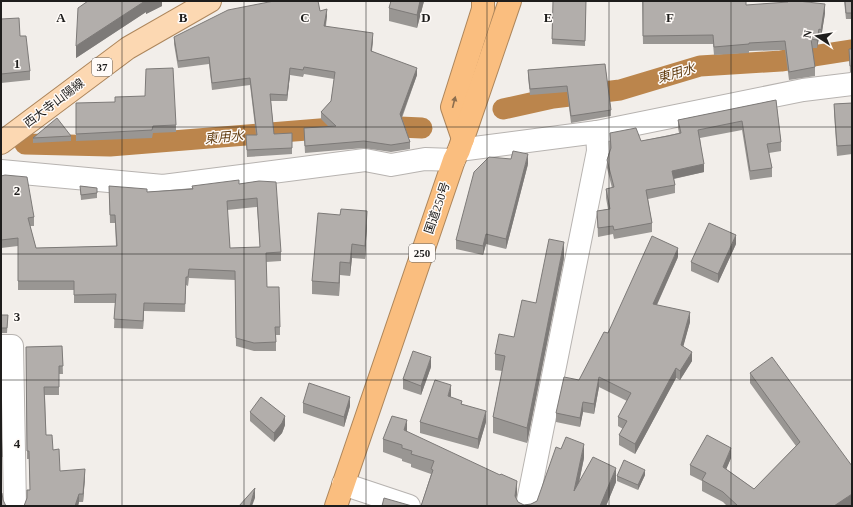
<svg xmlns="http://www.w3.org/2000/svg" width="853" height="507" font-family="'Times New Roman','Noto Sans JP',serif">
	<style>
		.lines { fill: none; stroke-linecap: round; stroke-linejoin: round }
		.canal { stroke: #bb854c; stroke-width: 21 }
		.street-casing { stroke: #b7b3b0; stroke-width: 24 }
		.primary-casing { stroke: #ad865c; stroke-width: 24 }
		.highway-casing { stroke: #ad865c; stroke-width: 24 }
		.street { stroke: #fff; stroke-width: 22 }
		.primary { stroke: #fcd8b2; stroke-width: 22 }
		.highway { stroke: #fabe7f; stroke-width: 22 }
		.wall { fill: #999693; fill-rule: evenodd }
		.shaded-wall { fill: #7d7a78 }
		.building { fill: #b2aeab; stroke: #7d7a78; fill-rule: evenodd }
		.oneway { fill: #8c6e4e }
		.grid { fill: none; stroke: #1e1d1c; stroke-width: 1; stroke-opacity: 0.55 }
		.labels { text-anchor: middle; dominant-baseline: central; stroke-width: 3; stroke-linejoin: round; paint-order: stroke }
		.shield { fill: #fffbf8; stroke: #62605e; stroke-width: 1 }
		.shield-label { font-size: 11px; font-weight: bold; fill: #1e1d1c }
		.street-label { font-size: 12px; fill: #1e1d1c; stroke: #fffbf8 }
		.water-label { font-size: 13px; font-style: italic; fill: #643f13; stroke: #fffbf8 }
		.grid-label { font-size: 13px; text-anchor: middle; font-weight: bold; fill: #1e1d1c; stroke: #fffbf8; stroke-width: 3; stroke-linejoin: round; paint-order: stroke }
	</style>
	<rect width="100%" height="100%" fill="#f2eeea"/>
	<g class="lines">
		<g class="canal">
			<path d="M503,109L553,98L620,90L700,66L781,61L852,50"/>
			<path d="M377,126L422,128"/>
			<path d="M25,144L110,146L332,128"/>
		</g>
		<defs>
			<g id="street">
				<path d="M459,150L597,132L803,90L852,84"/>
				<path d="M1,171L163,186L365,160L391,165L425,159L454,160"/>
				<path d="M1,346H12L15,506"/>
				<path d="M343,484L409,506"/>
				<path d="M527,506L598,151L597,132"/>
			</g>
			<path id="primary" d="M1,143L128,48L210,1"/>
			<g id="highway">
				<path d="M463,139L452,107L483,9V1"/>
				<path d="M336,506L454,160L459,150L510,1"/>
			</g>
		</defs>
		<use href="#street" class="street-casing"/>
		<use href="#primary" class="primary-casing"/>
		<use href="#highway" class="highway-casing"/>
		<use href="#street" class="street"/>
		<use href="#primary" class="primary"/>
		<use href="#highway" class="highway"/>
	</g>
	<g class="wall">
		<path d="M88,1H162V6L146,14V12L76,58Z"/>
		<path d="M424,1L417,28L389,21V8Z"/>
		<path d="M553,1H586L585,46L552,44Z"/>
		<path d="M642,1L746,5L825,13L821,38H819L817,48H812L815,67V76L789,80L785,50L749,51V53L714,55L713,44H643Z"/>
		<path d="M844,1H852V19H846Z"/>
		<path d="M320,11L327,16L326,26L373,39L372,51L417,75L402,118L410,142V149L391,152L364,148L305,153L304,135L329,127L321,119V112L331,101L334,79L304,74L303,77L290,75L287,101H271L274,134L292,148V154L247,157L246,135H256L250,85L212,90L209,64L178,68L174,44V37Z"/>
		<path d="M1,19L20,36L30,71V80L1,83Z"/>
		<path d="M849,49H852V72H850Z"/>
		<path d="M605,64L611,110V116L571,123L567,92L530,95L528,77V70Z"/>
		<path d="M776,100L781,142V151L769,153L772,168V177L750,180L742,130L700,138L704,172L674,179L675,185V193L648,199L652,223V232L614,239L613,234L598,237L597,211L608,209L606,198V189L612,188L607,168V160L610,149V133L641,141L679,133L678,128V120Z"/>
		<path d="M76,103L176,125V132L153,133L152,138L76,141Z"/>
		<path d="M852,103V154L837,156L834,113V104Z"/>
		<path d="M71,136V141L33,143V138Z"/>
		<path d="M528,164L506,249L486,244L483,255L456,249V240Z"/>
		<path d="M1,176L34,217V226H30L36,248L116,246L115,223H110L109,186L147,192L239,184L259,181L281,252V261L266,262L267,287L280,327V335H276V351H254L236,346L235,280L189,278L188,286L186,285L185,312L144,311L143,329L114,328L115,303H74V290H18V246L1,248ZM257,207L260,247L230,248L227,210Z"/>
		<path d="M80,186L97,188V198L81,200Z"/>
		<path d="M367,224L365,259L352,258L350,276L340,275L339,296L312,294V281Z"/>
		<path d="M736,244L718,283L691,271V262Z"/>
		<path d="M678,257L657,305L690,322L683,346L692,361L680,380L676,378L635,454L619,445V435L623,429L618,426V417L627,401L599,387L594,414L583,412L580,427L556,422V413L579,380L608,333Z"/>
		<path d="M564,258L527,443L493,433V417L502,371L495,370V354L514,337L536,303Z"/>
		<path d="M1,315H8L7,333H1Z"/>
		<path d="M62,346L63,374H59V395H45L46,435L53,450L60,471L85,477L83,502H79L78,506H24L30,490L29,459H27L26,347Z"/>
		<path d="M431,367L421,395L403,389V379Z"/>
		<path d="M750,373L852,504L849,506H727L723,502L702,491V481L690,475V465L731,458L726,469L754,489L796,446L750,383Z"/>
		<path d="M451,396L450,397L462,404L486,422L478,449L420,433V422Z"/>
		<path d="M303,403L350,406L344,427L303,413Z"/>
		<path d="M250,412L285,425L282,433L274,442L250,421Z"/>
		<path d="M407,432L517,494L516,498L518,502L524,505L531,504L537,501L584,458L579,483L616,482L606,506H421L431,474L411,467V464L402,461V459L383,452V439Z"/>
		<path d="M645,475L638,490L617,481V476Z"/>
	</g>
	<g class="shaded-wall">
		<path d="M145,1H146V12L76,58V46Z"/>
		<path d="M148,1H162V6L146,14V2Z"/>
		<path d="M420,1H424L417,28V15Z"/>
		<path d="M825,4V13L821,38V30Z"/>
		<path d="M327,9V16L324,33V26Z"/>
		<path d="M819,29V38L817,48V40Z"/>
		<path d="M373,33V39L371,58V51Z"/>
		<path d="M290,68V75L287,101V95Z"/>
		<path d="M417,68V75L400,121V114Z"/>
		<path d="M528,154V164L506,249V239Z"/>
		<path d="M704,164V172L672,179V171Z"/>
		<path d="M367,211V224L365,259V246Z"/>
		<path d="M486,234V244L483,255V246Z"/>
		<path d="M736,235V244L718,283V274Z"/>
		<path d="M564,242V258L527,443V428Z"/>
		<path d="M352,244V258L350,276V263Z"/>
		<path d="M678,248V257L653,313V304Z"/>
		<path d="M340,262V275L339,296V283Z"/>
		<path d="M144,303V311L143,329V321Z"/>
		<path d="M690,312V322L681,355V345Z"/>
		<path d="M692,352V361L680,380V371Z"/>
		<path d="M431,357V367L421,395V386Z"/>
		<path d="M676,368V378L635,454V444Z"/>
		<path d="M599,377V387L594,414V404Z"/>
		<path d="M451,385V396L448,407V396Z"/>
		<path d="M350,397V406L344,427V417Z"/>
		<path d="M583,402V412L580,427V418Z"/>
		<path d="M486,411V422L478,449V439Z"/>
		<path d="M285,416V425L282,433L274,442V433Z"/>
		<path d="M407,420V434L404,430Z"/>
		<path d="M584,444V458L574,505V491Z"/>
		<path d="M731,448V458L723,477V467Z"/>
		<path d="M616,468V482L606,506H600Z"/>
		<path d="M85,469V477L83,502V494Z"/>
		<path d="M645,470V475L638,490V485Z"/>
		<path d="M517,481V494L515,506V496Z"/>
		<path d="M255,488V498L252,506H250Z"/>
		<path d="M79,494V502L78,506H75Z"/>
		<path d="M852,494V504L849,506H834Z"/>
	</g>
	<g class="building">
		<path d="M88,1H145L76,46L78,8Z"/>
		<path d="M274,1H318L320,11L327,9L324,26L373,33L371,51L417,68L400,114L410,142L391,145L364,141L305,146L304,128L336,126L321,112L331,101L335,72L304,67L303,70L290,68L287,95L270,94L274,134L292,133V148L247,150L246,135H257L250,78L212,83L209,57L178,61L174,37L228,10Z"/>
		<path d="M391,1H420L417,15L389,8Z"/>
		<path d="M553,1H586L585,41L552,39Z"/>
		<path d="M643,1H746V5L788,2V1H798L825,4L821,30L819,29L817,40L811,39L815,67L789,72L785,41L749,43V44L714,47L713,35L643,36Z"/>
		<path d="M845,1H852V13H846Z"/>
		<path d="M19,18L20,36H26L30,71L1,74V19Z"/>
		<path d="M849,49H852V66H850Z"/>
		<path d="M605,64L611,110L571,116L567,86L530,89L528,70Z"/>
		<path d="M173,68L176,125L153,126L152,130L76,134V103L115,102V97L145,96L146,69Z"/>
		<path d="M776,100L781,142L767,144L772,168L750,171L742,121L698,130L704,164L672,171L675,185L646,190L652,223L614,230L613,226L598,228L597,211L610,209L606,189L614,187L607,160L611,148L610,133L636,128L641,141L668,136L681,133L678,120Z"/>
		<path d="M852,103V145L837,146L834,104Z"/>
		<path d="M57,118L71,136L33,138Z"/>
		<path d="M513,151L528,154L506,239L486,234L483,246L456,240L474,172L489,157L511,159Z"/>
		<path d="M5,175L27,177L34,217L28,218L36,248L117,246L115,215H110L109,186L147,189V192L193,189L192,186L239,180V184L259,181L276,182L281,252L266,253L267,287H279L280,327H275L276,342L254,343L236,338L235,271L189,269L188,277H186L185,304L144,303L143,321L114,319L116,294L74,295V281H18V238L1,240V176ZM257,198L260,247L230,248L227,201Z"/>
		<path d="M80,186L97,188V193L81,195Z"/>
		<path d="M341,209L367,211L365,246L352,244L350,263L340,262L339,283L312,281L318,213L340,215Z"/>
		<path d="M709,223L736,235L718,274L691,262Z"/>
		<path d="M652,236L678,248L653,304L690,312L681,345L692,352L680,371L676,368L635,444L619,435L627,421L618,417L631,393L599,377L594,404L583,402L580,418L556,413L564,377L579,380L604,332L608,333Z"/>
		<path d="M549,239L564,242L527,428L493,417L505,356L495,354L499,334L514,337L522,300L536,303Z"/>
		<path d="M1,315H8L7,328H1Z"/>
		<path d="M62,346L63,366H59V387H44L46,435H52L53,450L59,449L60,471L85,469L83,494H79L75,506H24L27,498V490H30L29,451H27L26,347Z"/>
		<path d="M413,351L431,357L421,386L403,379Z"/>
		<path d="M772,357L852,466V494L834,506H738L723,492L702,480L706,473L690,465L707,435L731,448L723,467L754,489L800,442L750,373Z"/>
		<path d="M435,380L451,385L448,396L462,401L461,404L486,411L478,439L420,422Z"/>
		<path d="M309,383L350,397L344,417L303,403Z"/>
		<path d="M261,397L285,416L282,423L274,433L250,412Z"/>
		<path d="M392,416L407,420L404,430L500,475L501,474L517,481L515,496L518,502L524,505L531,504L537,501L556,447L561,449L566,437L584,444L574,491L593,457L616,468L600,506H421L433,470L431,469L434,461L411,454L412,451L402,448V445L383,439Z"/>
		<path d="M1,420L2,457H1Z"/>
		<path d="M624,460L645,470L638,485L617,476Z"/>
		<path d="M255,488L250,506H239Z"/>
		<path d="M1,493H2L3,500L6,506H1Z"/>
		<path d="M384,498L412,506H382Z"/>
	</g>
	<defs><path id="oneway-solid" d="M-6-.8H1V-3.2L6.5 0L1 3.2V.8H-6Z"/></defs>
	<use class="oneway" href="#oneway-solid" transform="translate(454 102) rotate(-76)"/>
	<path class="grid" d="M122,1V506M244,1V506M366,1V506M487,1V506M609,1V506M731,1V506M1,127H852M1,254H852M1,380H852"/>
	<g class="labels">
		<g class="shield">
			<rect x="92" y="58" width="20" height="18" rx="3"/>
			<rect x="409" y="244" width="26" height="18" rx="3"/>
		</g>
		<g class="shield-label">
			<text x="102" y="67">37</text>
			<text x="422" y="253">250</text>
		</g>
		<g class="street-label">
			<text transform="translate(54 103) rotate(-37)">西大寺山陽線</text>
			<text transform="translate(437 208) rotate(-71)">国道250号</text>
		</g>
		<g class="water-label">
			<text transform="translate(676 73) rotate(-17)">東用水</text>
			<text transform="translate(224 137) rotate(-5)">東用水</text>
		</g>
	</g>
	<g class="grid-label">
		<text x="61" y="22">A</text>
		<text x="183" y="22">B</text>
		<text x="305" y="22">C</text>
		<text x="426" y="22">D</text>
		<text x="548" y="22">E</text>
		<text x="670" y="22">F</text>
		<text x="17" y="68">1</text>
		<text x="17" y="195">2</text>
		<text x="17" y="321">3</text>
		<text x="17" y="448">4</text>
	</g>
	<rect width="853" height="507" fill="none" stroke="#1e1d1c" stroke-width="4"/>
	<g transform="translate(817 36) rotate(282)" stroke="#fffbf8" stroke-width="3" paint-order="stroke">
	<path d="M0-3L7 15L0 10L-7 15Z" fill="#1e1d1c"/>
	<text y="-6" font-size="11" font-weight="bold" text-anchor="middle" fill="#1e1d1c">N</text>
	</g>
</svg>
